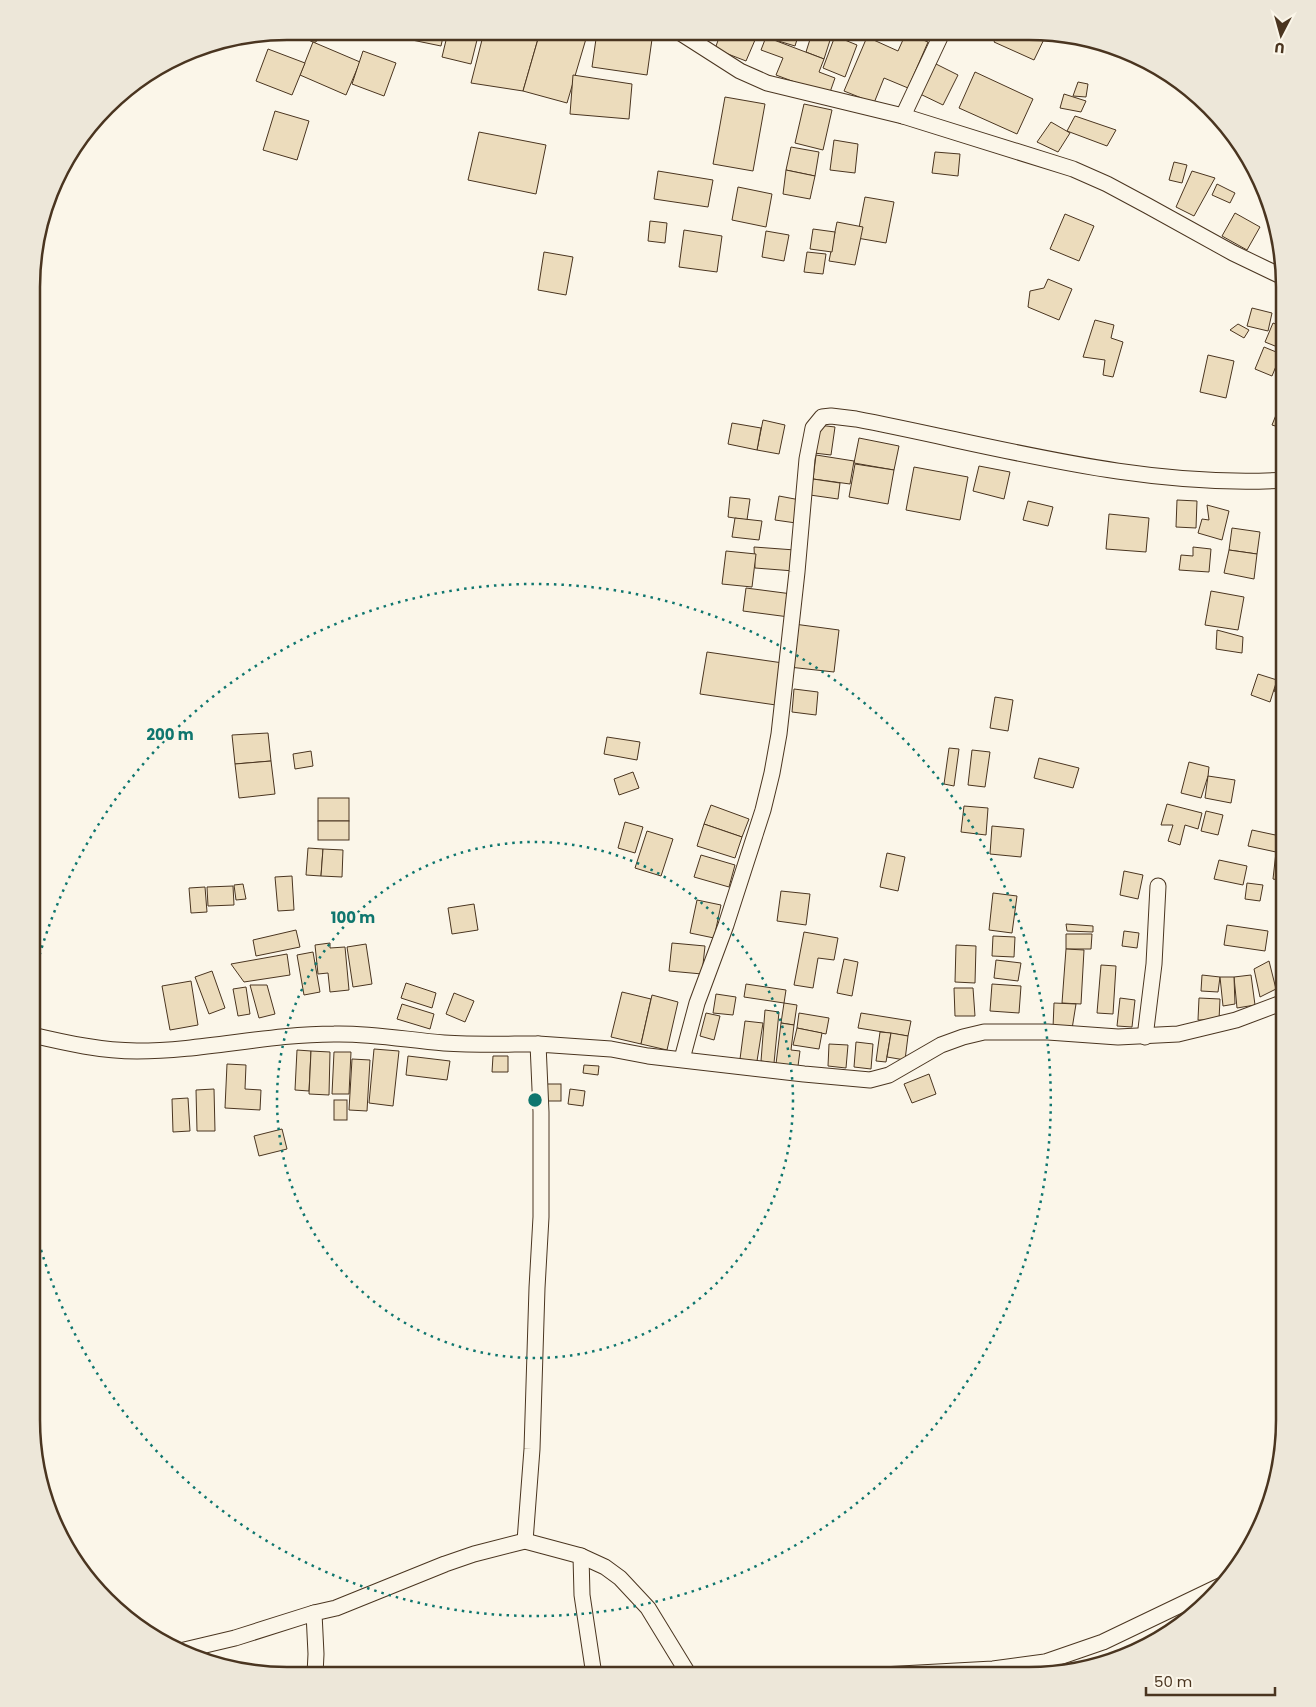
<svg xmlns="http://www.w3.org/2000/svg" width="1316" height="1707" font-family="Poppins,sans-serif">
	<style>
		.building { fill: #ecdcbc; stroke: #4a3520 }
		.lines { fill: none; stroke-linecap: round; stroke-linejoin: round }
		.street-casing { stroke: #4a3520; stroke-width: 17 }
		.street { stroke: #fbf6e9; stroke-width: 15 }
		.ring { fill: none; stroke: #0f766e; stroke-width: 2.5; stroke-dasharray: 2.5 5 }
		.rim { fill: none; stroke: #4a3520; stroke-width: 2.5 }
		.centre { fill: #0f766e; stroke: #fbf6e9; stroke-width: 2.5 }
		.ring-label { font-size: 15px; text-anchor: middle; font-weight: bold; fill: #0f766e; stroke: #fbf6e9; stroke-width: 4; stroke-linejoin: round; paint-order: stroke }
	</style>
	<rect width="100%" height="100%" fill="#fbf6e9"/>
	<g class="building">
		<path d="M287,31H320L316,42H313Z"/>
		<path d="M414,32H444L441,46L412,40Z"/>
		<path d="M448,32H479L471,64L442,57Z"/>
		<path d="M484,32H540L523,91L471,83Z"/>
		<path d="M540,32H588L567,103L523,91Z"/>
		<path d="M597,32H653L647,75L592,67Z"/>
		<path d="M721,32L758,33L746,61L715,49Z"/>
		<path d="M767,33H799L795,46L765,37Z"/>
		<path d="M812,33L832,34L824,59L806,52Z"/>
		<path d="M906,33L928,42L908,88L884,78L874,103L844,91L867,37L898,51Z"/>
		<path d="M998,33H1047L1034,60L994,42Z"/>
		<path d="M835,36L857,45L845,77L823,68Z"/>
		<path d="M766,37L824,59L819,72L835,78L829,95L776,75L783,58L761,50Z"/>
		<path d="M313,42L360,62L346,95L300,75Z"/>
		<path d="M268,49L305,63L292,95L256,81Z"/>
		<path d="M363,51L396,63L384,96L352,84Z"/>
		<path d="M934,63L958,75L943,105L918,93Z"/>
		<path d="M975,72L1033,99L1017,134L959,108Z"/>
		<path d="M573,75L632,84L629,119L570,114Z"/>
		<path d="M1078,82L1088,84L1086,97L1073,96Z"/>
		<path d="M1064,94L1086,101L1081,112L1060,108Z"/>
		<path d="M725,97L765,104L753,171L713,164Z"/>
		<path d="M804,104L832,110L823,150L795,143Z"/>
		<path d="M275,111L309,121L297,160L263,150Z"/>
		<path d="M1075,116L1116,130L1107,146L1067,131Z"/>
		<path d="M1051,122L1070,133L1058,152L1037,142Z"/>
		<path d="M479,132L546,145L536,194L468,180Z"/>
		<path d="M834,140L858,144L855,173L830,170Z"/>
		<path d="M791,147L819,152L815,176L786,170Z"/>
		<path d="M935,152L960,154L958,176L932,173Z"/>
		<path d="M1174,162L1187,165L1182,183L1169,180Z"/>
		<path d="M786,170L815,176L810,199L783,194Z"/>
		<path d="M658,171L713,180L708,207L654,199Z"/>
		<path d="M1192,171L1215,178L1194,216L1176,207Z"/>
		<path d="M1217,184L1235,193L1230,203L1212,195Z"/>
		<path d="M738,187L772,194L766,227L732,220Z"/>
		<path d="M865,197L894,202L886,243L857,238Z"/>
		<path d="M1235,213L1260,227L1247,250L1222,236Z"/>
		<path d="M1065,214L1094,226L1079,261L1050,249Z"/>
		<path d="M650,221L667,223L665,243L648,241Z"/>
		<path d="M837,222L863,227L855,265L829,261Z"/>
		<path d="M813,229L835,232L832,252L810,249Z"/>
		<path d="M684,230L722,236L717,272L679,267Z"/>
		<path d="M766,231L789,235L784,261L762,257Z"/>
		<path d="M544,252L573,257L566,295L538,290Z"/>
		<path d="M807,252L826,254L823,274L804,272Z"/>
		<path d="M1048,279L1072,289L1059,320L1028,307L1030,291L1044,288Z"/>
		<path d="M1252,308L1272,313L1268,331L1247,326Z"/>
		<path d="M1095,320L1114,325L1111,338L1123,342L1113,377L1103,375L1105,360L1083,357Z"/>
		<path d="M1273,323L1285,328V350L1265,342Z"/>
		<path d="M1238,324L1249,330L1244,338L1230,330Z"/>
		<path d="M1264,347L1281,354L1272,376L1255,369Z"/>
		<path d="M1208,355L1234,361L1226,398L1200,392Z"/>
		<path d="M1281,398L1285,399V415L1276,412Z"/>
		<path d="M1276,415L1285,419V429L1272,425Z"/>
		<path d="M763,420L785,425L779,454L757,450Z"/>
		<path d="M732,423L761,428L757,450L728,444Z"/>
		<path d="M818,425L835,427L831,455L814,453Z"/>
		<path d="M859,438L899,446L894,470L854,463Z"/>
		<path d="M816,455L854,461L850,484L813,479Z"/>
		<path d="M855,464L894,470L888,504L849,497Z"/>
		<path d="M979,466L1010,472L1004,499L973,491Z"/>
		<path d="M914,467L968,477L960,520L906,510Z"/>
		<path d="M813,479L840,483L838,499L810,495Z"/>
		<path d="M779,496L800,500L796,523L775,520Z"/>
		<path d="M730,497L750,499L747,520L728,517Z"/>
		<path d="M1177,500L1197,501L1196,528L1176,527Z"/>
		<path d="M1028,501L1053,507L1048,526L1023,520Z"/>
		<path d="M1207,505L1229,511L1222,540L1198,533L1202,519L1209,520Z"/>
		<path d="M1109,514L1149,518L1146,552L1106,549Z"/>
		<path d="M735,518L762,521L759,540L732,537Z"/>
		<path d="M1232,528L1260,532L1257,554L1229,550Z"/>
		<path d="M754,547L795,550L794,571L755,568Z"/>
		<path d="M1193,547L1211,549L1209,572L1179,570L1181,555L1193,556Z"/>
		<path d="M1229,550L1257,554L1254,579L1224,573Z"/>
		<path d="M726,551L756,554L752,587L722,584Z"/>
		<path d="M746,588L792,594L789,617L743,611Z"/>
		<path d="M1211,591L1244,597L1238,630L1205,625Z"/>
		<path d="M794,624L839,630L834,672L789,667Z"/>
		<path d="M1217,630L1243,637L1242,653L1216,649Z"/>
		<path d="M707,652L783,663L776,705L700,694Z"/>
		<path d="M1282,672L1285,673V696L1274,691Z"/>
		<path d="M1258,674L1277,680L1270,702L1251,695Z"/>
		<path d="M794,689L818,692L816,715L792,712Z"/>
		<path d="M995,697L1013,700L1008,731L990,728Z"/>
		<path d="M268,733L271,761L235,764L232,735Z"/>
		<path d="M607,737L640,742L637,760L604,754Z"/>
		<path d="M949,748L959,749L954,786L944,784Z"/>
		<path d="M972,750L990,752L985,787L968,785Z"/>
		<path d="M311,751L313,766L295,769L293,754Z"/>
		<path d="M1039,758L1079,768L1073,788L1034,778Z"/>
		<path d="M271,761L275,794L239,798L235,764Z"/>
		<path d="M1189,762L1209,767L1208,776L1201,798L1181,793Z"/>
		<path d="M633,772L639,788L619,795L614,779Z"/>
		<path d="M1208,776L1235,780L1231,803L1205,798Z"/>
		<rect x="318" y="798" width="31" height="23"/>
		<path d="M1167,804L1202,813L1198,829L1185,825L1180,845L1168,841L1173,825H1161Z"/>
		<path d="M711,805L749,819L742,837L704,824Z"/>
		<path d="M964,806L988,808L986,835L961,832Z"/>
		<path d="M1206,811L1223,815L1218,835L1201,831Z"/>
		<rect x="318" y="821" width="31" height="19"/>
		<path d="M625,822L643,827L635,853L618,848Z"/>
		<path d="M704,824L742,837L735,858L697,846Z"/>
		<path d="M992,826L1024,829L1021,857L990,854Z"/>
		<path d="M1252,830L1280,836L1276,852L1248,846Z"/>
		<path d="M647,831L673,839L661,876L635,868Z"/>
		<path d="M308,848L323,849L321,876L306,875Z"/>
		<path d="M323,849L343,850L342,877L321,876Z"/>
		<path d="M1276,852H1284V881L1273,879Z"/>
		<path d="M887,853L905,857L898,891L880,887Z"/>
		<path d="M701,855L735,865L729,887L694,877Z"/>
		<path d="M1219,860L1247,866L1243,885L1214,879Z"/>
		<path d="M1124,871L1143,875L1138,899L1120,895Z"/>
		<path d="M292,876L294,910L278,911L275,877Z"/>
		<path d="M1247,883L1263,885L1260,901L1245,899Z"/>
		<path d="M243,884L246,899L236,900L234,885Z"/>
		<path d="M233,886L234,905L208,906L207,887Z"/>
		<path d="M205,887L207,912L191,913L189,888Z"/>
		<path d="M781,891L810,894L806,925L777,921Z"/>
		<path d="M993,893L1017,896L1012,933L989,930Z"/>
		<path d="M697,900L721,905L714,938L690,933Z"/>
		<path d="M474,904L478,930L452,934L448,908Z"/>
		<path d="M1066,924L1093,926V932L1067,931Z"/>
		<path d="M1227,925L1268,931L1265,951L1224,945Z"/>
		<path d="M296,930L300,947L256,956L253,940Z"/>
		<path d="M1124,931L1139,933L1137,948L1122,946Z"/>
		<path d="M804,932L838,938L834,960L818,958L813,988L794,985Z"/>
		<path d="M1066,934H1092L1091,949H1066Z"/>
		<path d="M993,936L1015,937L1014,957L992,956Z"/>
		<path d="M330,943V948L345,947L349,990L330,992L328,973L318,974L315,945Z"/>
		<path d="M672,943L705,946L702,974L669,971Z"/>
		<path d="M366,944L372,984L353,987L347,947Z"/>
		<path d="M956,945L976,946L975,983L955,982Z"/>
		<path d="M1066,949L1084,950L1081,1004L1062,1003Z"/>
		<path d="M313,952L320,992L304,995L297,955Z"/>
		<path d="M287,954L290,975L244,982L231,964Z"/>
		<path d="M844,959L858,962L852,996L837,993Z"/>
		<path d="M996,960L1021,963L1018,981L994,978Z"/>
		<path d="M1269,961L1276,989L1260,997L1254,969Z"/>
		<path d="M1101,965L1116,966L1113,1014L1097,1013Z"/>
		<path d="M212,971L225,1008L209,1014L195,977Z"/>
		<path d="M1202,975L1220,977L1218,992L1201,991Z"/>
		<path d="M1251,975L1255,1005L1237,1008L1234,977Z"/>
		<path d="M1220,977H1234L1235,1004L1223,1006Z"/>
		<path d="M191,981L198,1025L170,1030L162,986Z"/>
		<path d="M406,983L436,993L432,1008L401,998Z"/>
		<path d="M746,984L786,990L784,1003L744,997Z"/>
		<path d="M992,984L1021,986L1019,1013L990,1011Z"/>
		<path d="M250,985H267L275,1014L259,1018Z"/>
		<path d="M246,987L250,1014L238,1016L233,989Z"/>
		<path d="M954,988H973L975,1016H955Z"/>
		<path d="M622,992L651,999L641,1044L611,1037Z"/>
		<path d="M454,993L474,1001L465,1022L446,1014Z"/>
		<path d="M716,994L736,997L733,1015L713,1013Z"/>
		<path d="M652,995L678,1002L667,1050L641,1044Z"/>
		<path d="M1120,998L1135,1000L1132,1027L1117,1026Z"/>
		<path d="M1199,998L1220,999L1219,1020H1198Z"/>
		<path d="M784,1003L797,1005L794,1025L781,1023Z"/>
		<path d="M1054,1003L1076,1004L1072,1029L1053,1028Z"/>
		<path d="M402,1004L434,1014L430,1029L397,1019Z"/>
		<path d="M765,1010L779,1012L774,1063L761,1061Z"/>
		<path d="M706,1013L720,1016L714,1040L700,1036Z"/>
		<path d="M799,1013L829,1018L826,1034L797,1028Z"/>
		<path d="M861,1013L911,1021L908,1036L858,1028Z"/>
		<path d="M745,1021L763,1023L757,1061L740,1059Z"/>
		<path d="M781,1023L794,1025L791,1050L800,1051L798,1066L776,1064Z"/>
		<path d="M797,1028L822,1033L819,1049L793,1045Z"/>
		<path d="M880,1032L891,1033L886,1062L876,1061Z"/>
		<path d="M891,1033L908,1036L905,1060L887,1057Z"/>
		<path d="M856,1042L873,1044L871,1069L854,1067Z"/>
		<path d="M829,1044L848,1045L846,1068L828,1066Z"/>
		<path d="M374,1049L399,1051L393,1106L369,1103Z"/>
		<path d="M297,1050L311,1051L309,1091L295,1090Z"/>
		<path d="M311,1051L330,1052L329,1095L309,1094Z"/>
		<path d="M334,1052H351L349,1094H332Z"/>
		<path d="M408,1056L450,1061L447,1080L406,1075Z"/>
		<path d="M493,1056H508V1072H492Z"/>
		<path d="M352,1059L370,1060L367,1111L349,1110Z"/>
		<path d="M227,1064L246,1065L245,1089L261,1090L260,1110L225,1108Z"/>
		<path d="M584,1065L599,1066L598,1075L583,1073Z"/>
		<path d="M929,1074L936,1094L912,1103L904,1084Z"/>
		<rect x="545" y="1084" width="16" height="17"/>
		<path d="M214,1089L215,1131H197L196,1090Z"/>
		<path d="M570,1089L585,1091L583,1106L568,1104Z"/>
		<path d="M188,1098L190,1131L173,1132L172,1099Z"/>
		<rect x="334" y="1100" width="13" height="20"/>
		<path d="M282,1129L287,1149L259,1156L254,1136Z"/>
	</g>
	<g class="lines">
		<defs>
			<g id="street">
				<path d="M679,32L740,71L767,83L903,116L1073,169L1107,184L1148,206L1233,253L1283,277"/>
				<path d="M903,116L942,33"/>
				<path d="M32,1035C66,1043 102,1051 137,1051C203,1051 268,1034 334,1034C371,1033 407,1040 444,1043C475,1045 507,1044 538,1044"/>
				<path d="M1145,1037L1154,964L1158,886"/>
				<path d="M682,1059L697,1003L726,925L763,810L772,773L779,734L797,572L807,459L813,428L822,417L831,416L856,419C997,446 1139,489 1285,480"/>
				<path d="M525,1541L532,1449L537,1288L541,1217V1112L538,1044L611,1049L648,1056L804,1074L870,1080L889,1075L941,1045L963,1037L984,1032H1048L1118,1037L1178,1034L1236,1020L1284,1002"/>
				<path d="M581,1556L582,1595L594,1675"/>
				<path d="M180,1651L235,1638L314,1613"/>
				<path d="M315,1674L316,1654L314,1613L336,1608L445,1564L474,1554L525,1541L581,1556L605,1567L620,1578L648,1608L689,1675"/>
				<path d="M882,1675L993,1669L1045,1662L1103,1642L1222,1585"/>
			</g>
		</defs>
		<use href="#street" class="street-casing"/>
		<use href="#street" class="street"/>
	</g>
	<g class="ring">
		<circle cx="535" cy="1100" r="258"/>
		<path d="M32 984A516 516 0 1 1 32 1216"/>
	</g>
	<path d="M0 0H1316V1707H0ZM287 40H1029A247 247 0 0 1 1276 287V1420A247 247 0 0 1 1029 1667H287A247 247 0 0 1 40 1420V287A247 247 0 0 1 287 40Z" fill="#ede7d9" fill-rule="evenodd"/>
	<path class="rim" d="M287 40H1029A247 247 0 0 1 1276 287V1420A247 247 0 0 1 1029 1667H287A247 247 0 0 1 40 1420V287A247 247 0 0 1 287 40Z"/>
	<circle cx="535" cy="1100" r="8" class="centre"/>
	<g class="ring-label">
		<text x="170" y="740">200 m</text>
		<text x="353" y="923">100 m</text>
	</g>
	<g transform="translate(1281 35) rotate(186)" stroke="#fbf6e9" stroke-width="4" paint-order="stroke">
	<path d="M0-4L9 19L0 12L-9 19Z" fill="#4a3520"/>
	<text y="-8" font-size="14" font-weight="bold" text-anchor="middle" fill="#4a3520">U</text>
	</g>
	<path d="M1146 1687v8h129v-8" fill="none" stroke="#4a3520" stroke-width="2.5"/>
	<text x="1154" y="1687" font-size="15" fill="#4a3520" stroke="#fbf6e9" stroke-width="4" paint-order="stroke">50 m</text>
</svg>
